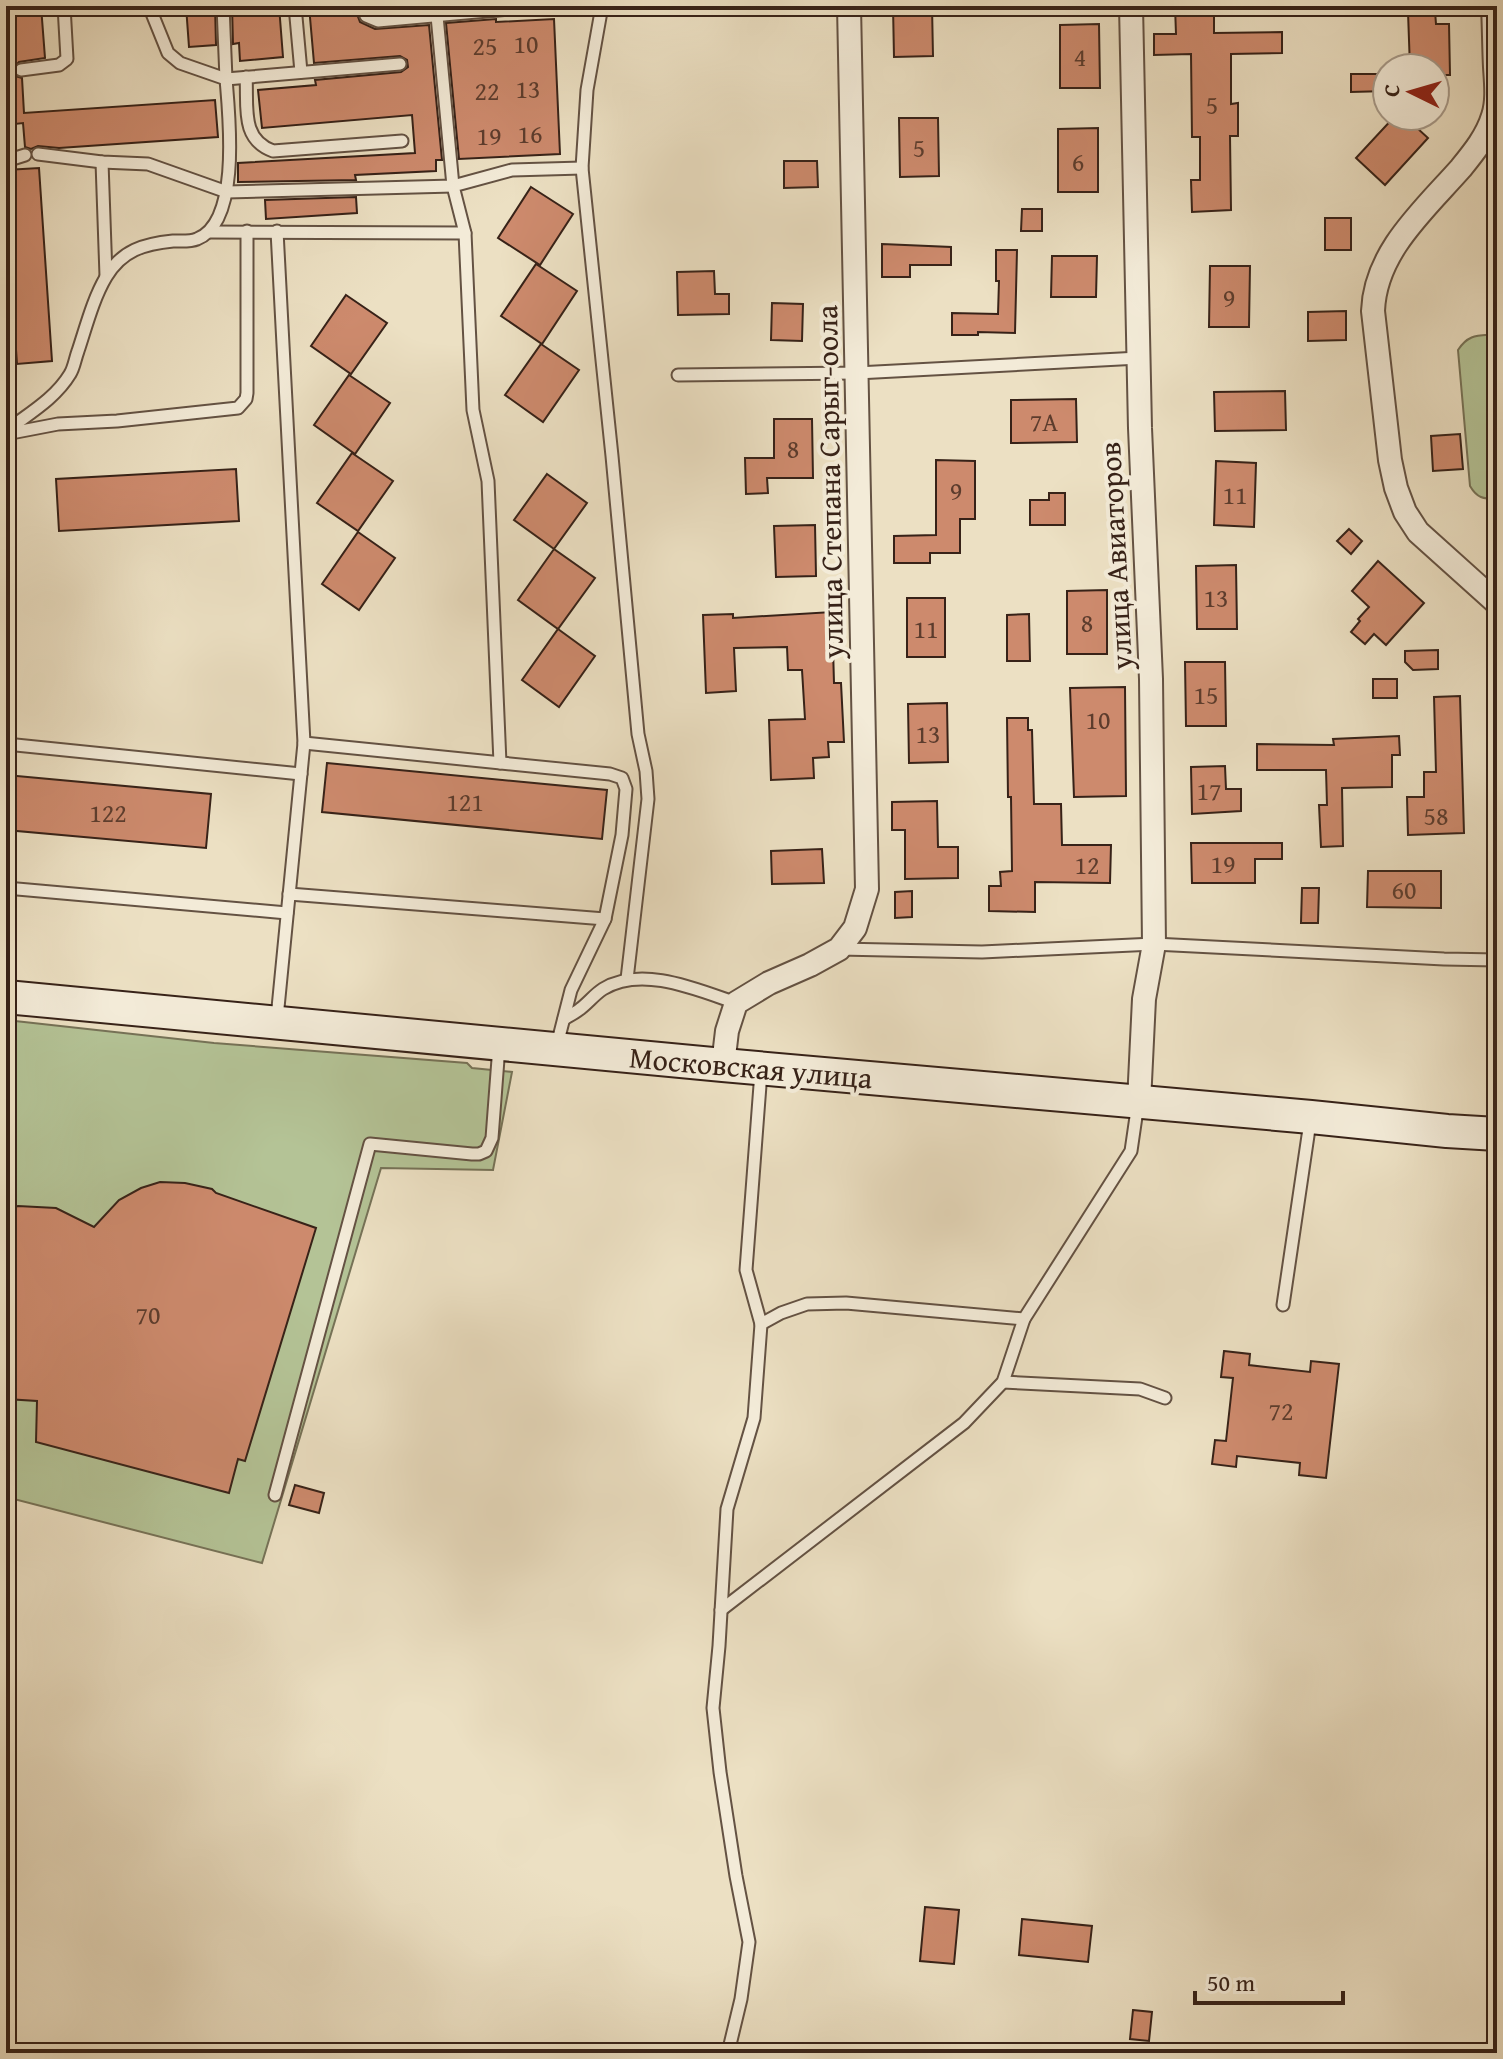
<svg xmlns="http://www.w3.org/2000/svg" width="1503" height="2059" font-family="'Gentium Book Plus',serif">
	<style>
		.green { fill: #b4c396; stroke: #767257; stroke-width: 2 }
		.building { fill: #cd8a6d; stroke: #372218; stroke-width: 2 }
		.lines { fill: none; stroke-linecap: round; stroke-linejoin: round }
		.lane-casing { stroke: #645243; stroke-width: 15 }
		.street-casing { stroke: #645243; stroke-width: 26 }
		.secondary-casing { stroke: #372218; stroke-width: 36 }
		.lane { stroke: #f3ebd8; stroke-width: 11 }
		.street { stroke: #f3ebd8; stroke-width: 22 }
		.secondary { stroke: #f3ebd8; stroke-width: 32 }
		.labels { text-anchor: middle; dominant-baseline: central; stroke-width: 8; stroke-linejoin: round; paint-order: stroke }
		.number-label { font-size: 26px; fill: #5c3c2d }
		.street-label { font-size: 30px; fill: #372218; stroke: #f3ebd8 }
	</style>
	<rect width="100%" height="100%" fill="#ece0c3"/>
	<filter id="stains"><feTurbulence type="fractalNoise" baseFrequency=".0025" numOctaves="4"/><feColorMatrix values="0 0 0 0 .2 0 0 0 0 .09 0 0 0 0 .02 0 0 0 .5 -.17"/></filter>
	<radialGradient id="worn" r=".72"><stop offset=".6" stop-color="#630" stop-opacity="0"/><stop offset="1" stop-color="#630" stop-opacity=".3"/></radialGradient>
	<g class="green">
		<path d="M1497,334V499C1483,499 1477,498 1470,486L1458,350C1469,333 1479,336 1497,334Z"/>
		<path d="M6,1020L214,1043L467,1063L472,1068L512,1072L493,1170L381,1168L262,1563L6,1497Z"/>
	</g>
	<g class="building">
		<path d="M6,6H41L45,58L19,62L13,68L15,76L22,78L24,113L215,100L218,137L59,148L38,146L31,149L25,147L23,123L6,125Z"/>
		<path d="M186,6H215L216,45L189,47Z"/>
		<path d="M232,6H279L283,57L240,61L239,43L233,44Z"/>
		<path d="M309,6H354L360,22L375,29L429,25L442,160H436V171L355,175L356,180L238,182V163L415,153L412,115L262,128L258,90L316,85L315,80L401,72L408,67L407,60L400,56L314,63Z"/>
		<path d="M371,6H449L379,12L373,10Z"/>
		<path d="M893,6H932L933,56L894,57Z"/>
		<path d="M1175,6H1214V33L1282,32V53L1231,54V104L1238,103V136H1230L1231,210L1192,212L1191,180H1200V137H1192L1191,54L1154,55V34H1176Z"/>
		<path d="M1435,11L1436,24H1449L1450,75H1435V68H1410L1408,12Z"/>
		<path d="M496,19V22L554,19L560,154L459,159L446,23Z"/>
		<path d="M1099,24L1100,88H1060V25Z"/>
		<path d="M1351,74H1386L1387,91L1351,92Z"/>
		<path d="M1395,116H1404L1428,138L1385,185L1356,158Z"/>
		<path d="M899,118H938L939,176L900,177Z"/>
		<path d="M1098,128V192H1058V129Z"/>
		<path d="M784,161H817L818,187L784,188Z"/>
		<path d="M39,168L52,361L17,364L6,203V170Z"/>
		<path d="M531,187L573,214L540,265L498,238Z"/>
		<path d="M356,197L357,213L266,219L265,200Z"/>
		<path d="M1022,209H1042V231H1021Z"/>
		<rect x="1325" y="218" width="26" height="32"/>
		<path d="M882,244L951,247V265H910V277H882Z"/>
		<path d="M996,250H1017L1015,333L978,332V335H952V313L998,314L999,281H996Z"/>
		<path d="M1052,256H1097L1096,297H1051Z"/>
		<path d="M536,264L577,291L542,344L501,316Z"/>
		<path d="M1210,266H1250L1249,327H1209Z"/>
		<path d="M714,271L715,294H729V314L678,315L677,272Z"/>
		<path d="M346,295L387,323L351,374L311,346Z"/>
		<path d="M772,303L803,304L802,341L771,340Z"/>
		<path d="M1346,311V340L1308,341V312Z"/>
		<path d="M541,344L579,370L543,422L505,395Z"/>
		<path d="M349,375L390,403L355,454L314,425Z"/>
		<path d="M1285,391L1286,430L1215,431L1214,392Z"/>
		<path d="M1076,399L1077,442L1011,443V400Z"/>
		<path d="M774,419H812L813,478H767L768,493L746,494L745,458H774Z"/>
		<path d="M1460,434L1463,469L1433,471L1431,436Z"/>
		<path d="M352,453L393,481L358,531L317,503Z"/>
		<path d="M936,460L975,461V519H960V553H930V563H894V536L936,535Z"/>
		<path d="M1216,461L1256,463L1254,527L1214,525Z"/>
		<path d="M236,469L239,521L59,531L56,479Z"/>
		<path d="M547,474L587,503L554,549L595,578L558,629L518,600L554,549L514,520Z"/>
		<path d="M1049,493H1065V525H1030V500H1049Z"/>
		<path d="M815,525L816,576L776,577L774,526Z"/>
		<path d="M1349,529L1362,541L1351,554L1337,541Z"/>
		<path d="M358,532L395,558L359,610L322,584Z"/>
		<path d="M1378,561L1424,603L1386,645L1374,634L1365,644L1351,632L1360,621L1358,619L1369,607L1352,591Z"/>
		<path d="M1236,565L1237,629H1197L1196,566Z"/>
		<path d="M1107,590V654H1067V591Z"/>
		<rect x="907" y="598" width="38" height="59"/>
		<path d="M832,612L834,683H841L844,742H828L829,757L813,758L814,778L771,780L769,720L805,719L802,670H788L787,647L734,648L736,691L706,693L703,615L733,614V618Z"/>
		<path d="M1029,614L1030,661H1007V615Z"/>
		<path d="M558,629L595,656L559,707L522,680Z"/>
		<path d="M1438,650V669L1413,670L1405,662V651Z"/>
		<path d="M1185,662H1225L1226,726H1186Z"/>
		<rect x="1373" y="679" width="24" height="19"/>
		<path d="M1125,687L1126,796L1074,797L1070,688Z"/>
		<path d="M1460,696L1464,833L1408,835L1407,797H1424V772H1436L1434,697Z"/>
		<path d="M947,703L948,762L909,763L908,704Z"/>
		<path d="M1007,718H1028V730H1032L1034,804H1061L1062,845H1111L1110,883L1035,882V912L989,911V886H1001L1000,872L1012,871L1011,797H1008Z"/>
		<path d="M1399,736L1400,755H1392V787L1342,788L1343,846L1321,847L1319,805H1327L1326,770H1257V744L1334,745L1333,739Z"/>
		<path d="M327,763L607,790L602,839L322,812Z"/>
		<path d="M1225,766L1226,789H1241V811L1192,814L1191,767Z"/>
		<path d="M6,775L211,794L206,848L6,830Z"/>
		<path d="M937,801L938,847H958V878L905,879V830H892V802Z"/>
		<path d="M1191,843H1282V859H1255V883H1192Z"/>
		<path d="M822,849L824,883L772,884L771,851Z"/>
		<path d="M1368,871H1441V908L1367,907Z"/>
		<path d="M1302,888H1319L1318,923H1301Z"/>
		<path d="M912,891V917L895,918V892Z"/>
		<path d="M160,1182L185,1183L212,1189L216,1193L316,1228L245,1461L238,1459L229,1493L36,1442L37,1401L6,1399V1210L18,1206L56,1208L94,1227L119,1200L141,1188Z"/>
		<path d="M1224,1351L1250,1354L1249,1365L1310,1372L1311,1361L1339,1364L1326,1478L1299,1475L1300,1463L1237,1456L1236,1467L1212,1464L1215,1440L1226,1441L1233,1378L1221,1377Z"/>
		<path d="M295,1485L324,1493L319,1513L289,1505Z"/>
		<path d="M925,1907L959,1910L954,1964L920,1961Z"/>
		<path d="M1022,1919L1092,1926L1088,1962L1019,1955Z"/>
		<path d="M1133,2010L1152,2012L1149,2041L1130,2039Z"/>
	</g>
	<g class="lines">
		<defs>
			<g id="lane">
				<path d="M223,6L226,79L400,64"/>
				<path d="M295,6L301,72"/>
				<path d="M362,6L366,16L378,21L542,6"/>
				<path d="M602,6L587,90L582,168L612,456L638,734L646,771L648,799L627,979"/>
				<path d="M21,70L59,65L67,59L64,6"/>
				<path d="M246,77C248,106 240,139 273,151L402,141"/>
				<path d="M38,154L102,162L148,164L227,192L453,186L437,16"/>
				<path d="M6,161L25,155"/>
				<path d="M102,162L106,276"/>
				<path d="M277,231L304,743L277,1018"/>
				<path d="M210,232L465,233"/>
				<path d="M678,375L857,373L1139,358"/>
				<path d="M6,431C28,414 55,399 70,374C74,368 75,359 78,351C86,327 93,299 106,277C122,250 144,244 173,241C181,241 190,242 197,239C241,222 229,116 226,79L180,63L168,53L149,6"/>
				<path d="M6,434L58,424L117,421L238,408L246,399L247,393V231"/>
				<path d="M304,743L610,774L622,778L626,789L622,835L605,919L571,990L557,1045"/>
				<path d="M6,744L301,774"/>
				<path d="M500,763L488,481L473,410L465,233L453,186L512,170L582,168"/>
				<path d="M6,888L287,913"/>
				<path d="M289,894L605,919"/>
				<path d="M839,949L982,952L1154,944L1444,959L1497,960"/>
				<path d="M564,1019C569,1016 575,1013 580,1009C588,1003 595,994 603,989C642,965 698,990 736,1003"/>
				<path d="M761,1072L746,1270L761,1324L781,1313L807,1304L846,1303L1024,1319L1131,1151L1138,1103"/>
				<path d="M1283,1305L1310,1122"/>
				<path d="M1003,1382L1140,1389L1165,1398"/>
				<path d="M275,1495L370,1144L472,1154H479L486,1151L492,1138L499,1046"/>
				<path d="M721,1610L964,1423L1003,1382L1024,1319"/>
				<path d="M728,2053L741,1999L749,1942L736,1876L720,1772L713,1708L719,1646L727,1509L754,1418L761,1324"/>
				<path d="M1481,2053L1497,2044"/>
			</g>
			<g id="street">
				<path d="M1131,6L1140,428L1151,679L1154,944L1144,999L1139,1102"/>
				<path d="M1493,6C1494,26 1494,47 1495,67C1496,83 1498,101 1493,116C1487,136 1474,152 1461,168C1424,210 1375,252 1373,311L1390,460L1396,488L1405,512L1418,532L1497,603"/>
				<path d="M723,1065L727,1031L736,1003L769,983L810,965L839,949L855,928L867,889L849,6"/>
			</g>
			<path id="secondary" d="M6,997L723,1065L1311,1117L1447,1131L1497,1134"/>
		</defs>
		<use href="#lane" class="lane-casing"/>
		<use href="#street" class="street-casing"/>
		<use href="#secondary" class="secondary-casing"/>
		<use href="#lane" class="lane"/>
		<use href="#street" class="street"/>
		<use href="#secondary" class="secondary"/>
	</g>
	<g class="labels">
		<g class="number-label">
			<text x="526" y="43">10</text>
			<text x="485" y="45">25</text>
			<text x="1080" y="56">4</text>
			<text x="528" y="88">13</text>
			<text x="487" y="90">22</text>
			<text x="1212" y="104">5</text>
			<text x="530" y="133">16</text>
			<text x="489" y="135">19</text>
			<text x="919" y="147">5</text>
			<text x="1078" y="161">6</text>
			<text x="1229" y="297">9</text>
			<text x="1044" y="421">7А</text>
			<text x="793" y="448">8</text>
			<text x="956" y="490">9</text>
			<text x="1235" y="494">11</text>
			<text x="1216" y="597">13</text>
			<text x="1087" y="622">8</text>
			<text x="926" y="628">11</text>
			<text x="1206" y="694">15</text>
			<text x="1098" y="719">10</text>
			<text x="928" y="733">13</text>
			<text x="1209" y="790">17</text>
			<text x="465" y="801">121</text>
			<text x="108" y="812">122</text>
			<text x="1436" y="815">58</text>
			<text x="1223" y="863">19</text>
			<text x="1087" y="864">12</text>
			<text x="1404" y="889">60</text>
			<text x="148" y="1314">70</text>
			<text x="1281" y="1410">72</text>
		</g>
		<g class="street-label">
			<text transform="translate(829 482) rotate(-91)">улица Степана Сарыг-оола</text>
			<text transform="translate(1115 556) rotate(-93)">улица Авиаторов</text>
			<text transform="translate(751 1067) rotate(5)">Московская улица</text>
		</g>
	</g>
	<rect width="1503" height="2059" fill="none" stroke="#ece0c3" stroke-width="32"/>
	<rect x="8" y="8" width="1487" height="2043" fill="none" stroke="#372218" stroke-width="4"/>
	<rect x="16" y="16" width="1471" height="2027" fill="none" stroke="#372218" stroke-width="2"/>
	<g transform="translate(1411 92) rotate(275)"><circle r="38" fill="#f3ebd8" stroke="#a89b8b" stroke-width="2"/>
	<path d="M0-6L14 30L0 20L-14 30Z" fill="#8f2418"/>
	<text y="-12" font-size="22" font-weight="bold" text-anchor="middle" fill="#372218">С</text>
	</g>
	<path d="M1195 1991v12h148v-12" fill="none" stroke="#372218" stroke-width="4"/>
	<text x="1207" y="1991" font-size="24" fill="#372218" stroke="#f3ebd8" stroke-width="6" paint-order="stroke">50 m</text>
	<rect width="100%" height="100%" filter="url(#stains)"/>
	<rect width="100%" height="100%" fill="url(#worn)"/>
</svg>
